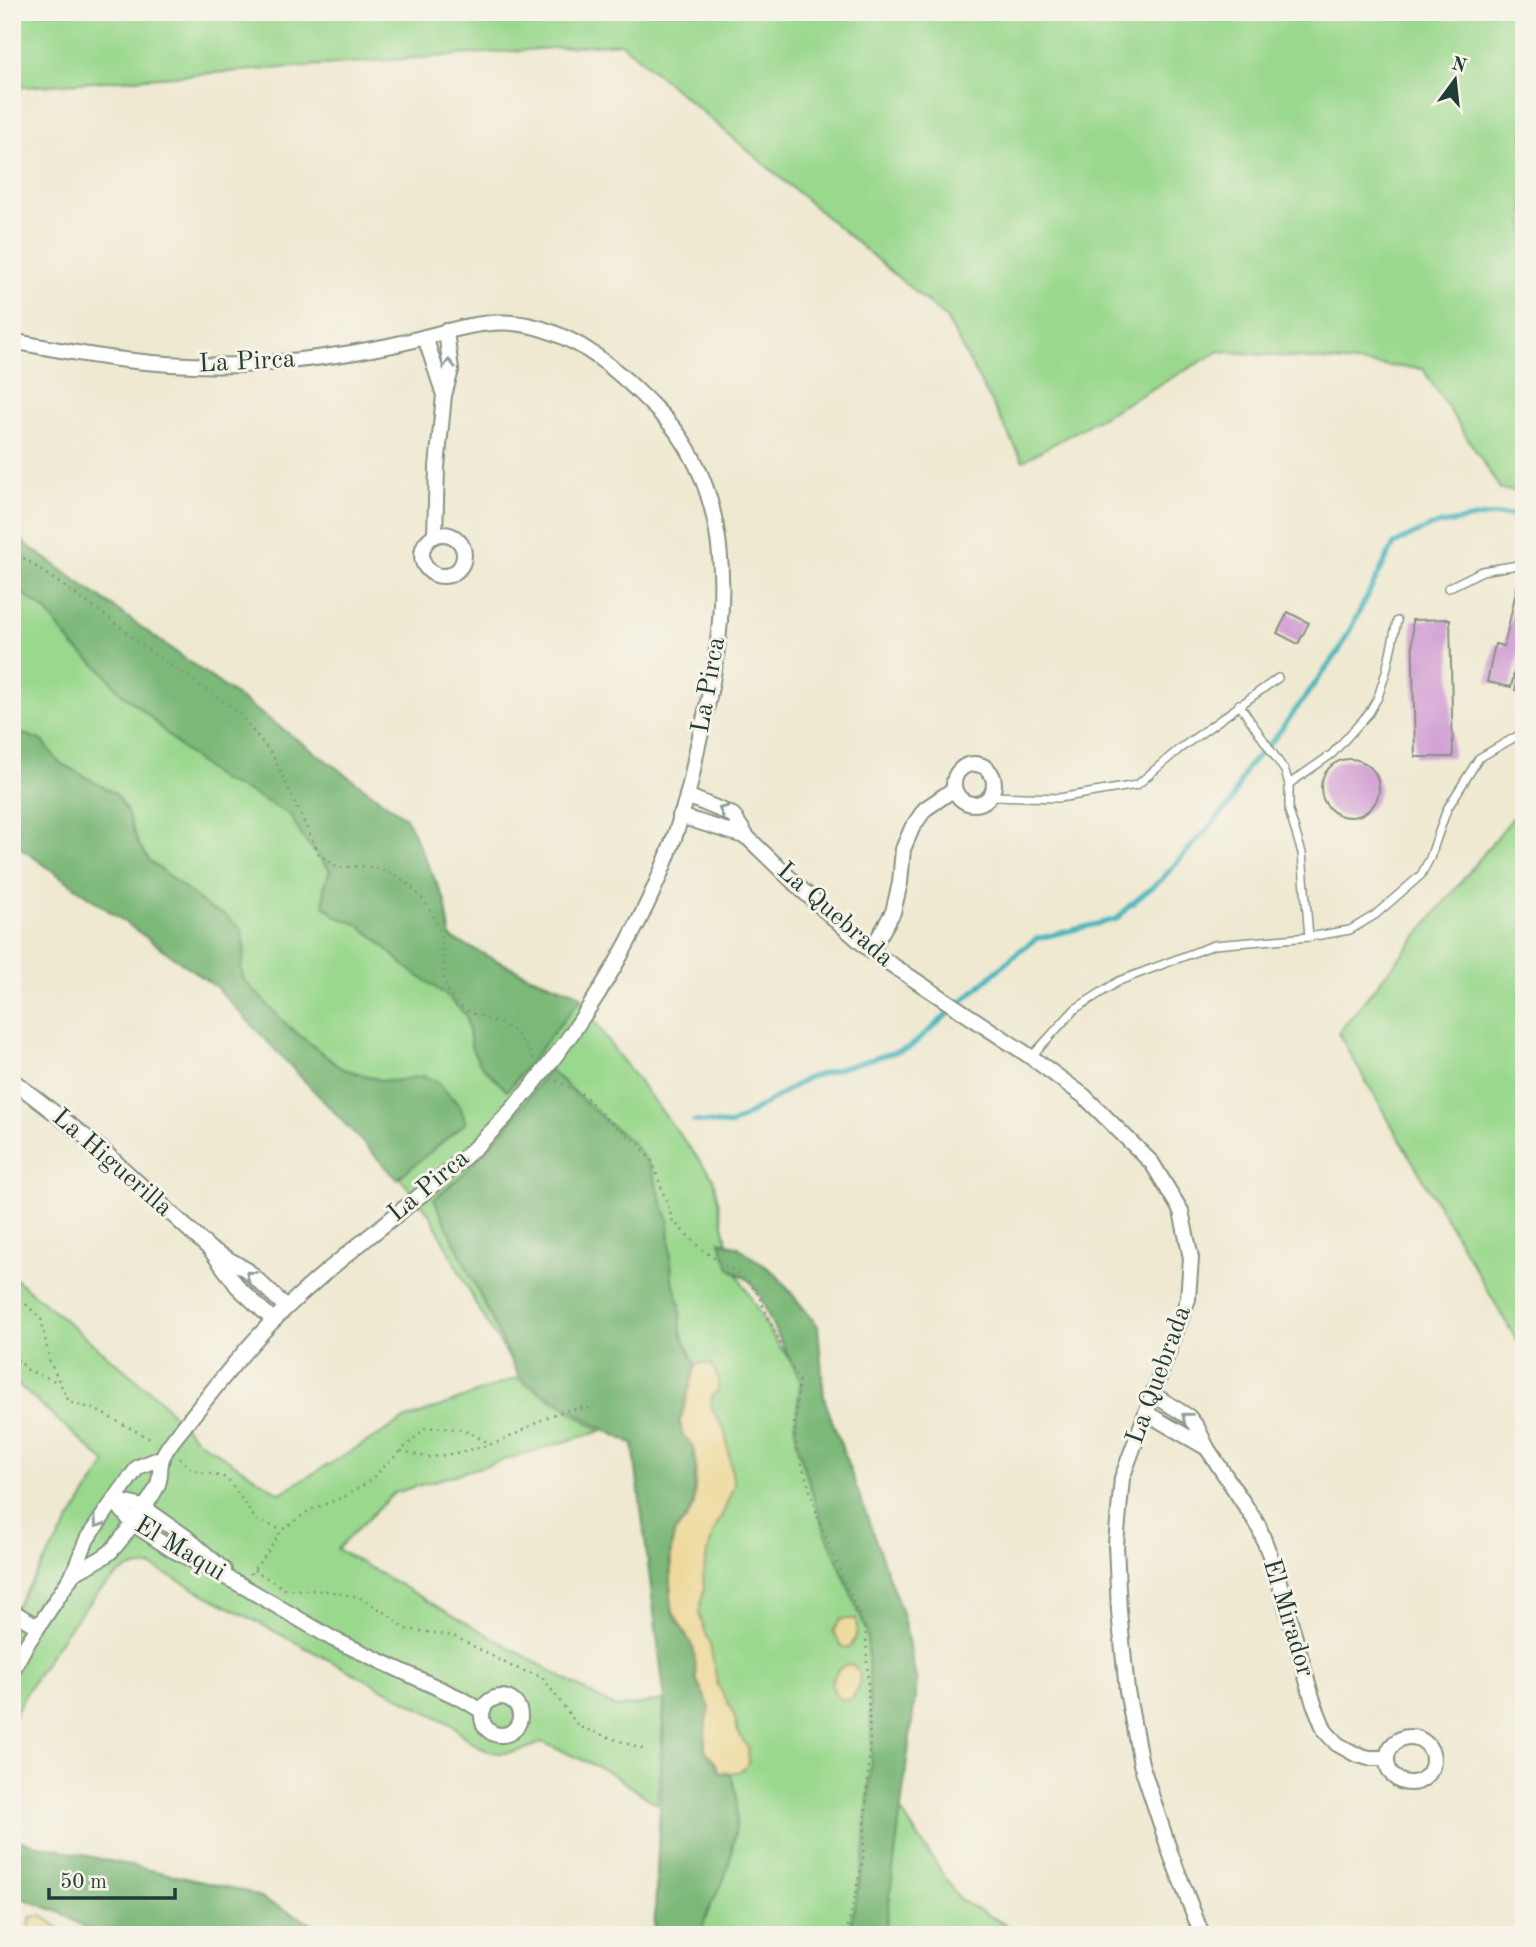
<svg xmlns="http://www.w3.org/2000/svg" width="1536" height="1947" font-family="'Old Standard TT',serif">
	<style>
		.green { fill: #9ad88d; stroke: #5c8a60; stroke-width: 2 }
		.forest { fill: #7bb878; stroke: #4d7a56; stroke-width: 2 }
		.sand { fill: #eeda9e; stroke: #868c69; stroke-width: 2 }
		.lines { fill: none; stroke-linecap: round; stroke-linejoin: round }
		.stream { stroke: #46b6be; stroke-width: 5 }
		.building { fill: #ce95d2 }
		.lane-casing { stroke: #879382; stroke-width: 10 }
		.street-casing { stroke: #879382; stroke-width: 18 }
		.path { stroke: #879382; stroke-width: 2.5; stroke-dasharray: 2 5; stroke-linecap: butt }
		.lane { stroke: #fff; stroke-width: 7 }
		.street { stroke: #fff; stroke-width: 14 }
		.oneway { stroke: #8f9e9a }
		.labels { text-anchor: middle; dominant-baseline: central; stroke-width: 6; stroke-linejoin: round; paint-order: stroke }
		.street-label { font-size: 26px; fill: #1f3d34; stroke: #f7f3e8 }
	</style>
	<rect width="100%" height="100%" fill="#f7f3e8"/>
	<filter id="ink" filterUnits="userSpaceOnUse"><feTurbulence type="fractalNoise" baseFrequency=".0143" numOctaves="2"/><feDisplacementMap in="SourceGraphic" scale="14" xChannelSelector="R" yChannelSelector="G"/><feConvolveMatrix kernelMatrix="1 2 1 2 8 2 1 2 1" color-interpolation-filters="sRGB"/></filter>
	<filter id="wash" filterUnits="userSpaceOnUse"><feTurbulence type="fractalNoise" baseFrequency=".00686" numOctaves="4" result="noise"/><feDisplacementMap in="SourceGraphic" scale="28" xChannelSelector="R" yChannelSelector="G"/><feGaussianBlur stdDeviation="1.57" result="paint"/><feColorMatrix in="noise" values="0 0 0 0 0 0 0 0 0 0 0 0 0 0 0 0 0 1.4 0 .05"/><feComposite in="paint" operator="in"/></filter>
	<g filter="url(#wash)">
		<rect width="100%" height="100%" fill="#efe9d1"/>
		<g class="green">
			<path d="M12,12H1524V491L1501,490L1423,369L1220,351L1023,461L946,318L621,43L12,88Z"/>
			<path d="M12,535L348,777L451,939L528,975L576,993L610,1044L713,1178L732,1265L778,1345L824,1398L901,1811L960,1900L1025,1935H885L886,1922L884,1935H655L666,1705L634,1444L522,1379L478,1308L429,1213L400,1178L217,987L12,841Z"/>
			<path d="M1524,804V1353L1338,1033Z"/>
			<path d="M12,1276L157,1397L196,1439L280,1493L404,1420L516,1378L601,1431L394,1493L337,1549L616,1708L664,1700L657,1804L607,1771L542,1742C506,1760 481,1757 454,1726L153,1567C145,1567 133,1566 126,1570C87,1592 32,1679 12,1720V1613L106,1463L12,1379Z"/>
		</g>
		<g class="forest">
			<path d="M12,534L406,818L445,901L451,938L529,976L576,993L582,997L507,1091L481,1065L472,1050L466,1015L447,996L406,967L375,938L357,924L337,917L324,905V888L330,870L303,838L290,815L251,793L220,780L179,746L147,714L120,692L103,671L73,646L46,611L12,586Z"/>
			<path d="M12,734H24L43,741L59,762L116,794L127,812L138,843L150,861L209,908L225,915L242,930L245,953L241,968L244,980L288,1026L341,1068L380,1080L393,1081L423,1076L436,1081L460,1106L466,1123L397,1179L216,987L12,842Z"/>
			<path d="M549,1069L607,1122L633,1143L651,1168L669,1223L672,1278L680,1305L681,1333L696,1366L679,1422L683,1435L693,1447L695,1469L693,1506L686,1518L674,1532L670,1550V1596L672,1611L694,1650L696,1680L710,1707L706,1721L704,1750L715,1763L720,1773L731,1775C743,1802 734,1851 724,1879C716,1899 704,1911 702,1935H654L665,1700L633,1444L601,1428L519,1377L434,1199C481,1162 515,1117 549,1069Z"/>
			<path d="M720,1241L738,1247L775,1273L818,1326L824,1398L902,1613L917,1682L885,1935H848L864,1860L872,1744L867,1632L821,1521L797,1444L795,1427L801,1381L773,1326L760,1296L750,1281L729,1268Z"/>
			<path d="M12,1839L248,1892L336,1935H97L61,1913L12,1894Z"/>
		</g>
		<g class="sand">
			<path d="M702,1363L712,1365L718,1378V1390L712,1397L711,1407L725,1431L734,1485L724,1511L713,1533L703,1572L704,1588L699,1614L710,1645L718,1686L734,1713L738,1732L748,1748L749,1763C742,1773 732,1774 720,1772L716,1763L705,1749L706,1721L710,1707L697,1680L694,1649L673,1611L671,1595V1550L675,1532L687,1519L694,1506L696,1468L694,1447L683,1435L680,1422L696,1366Z"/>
			<path d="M841,1619H856C858,1630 857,1640 849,1648L841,1646L833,1631Z"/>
			<path d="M846,1665H854L860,1674L859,1684L852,1699C838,1703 834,1694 831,1682L838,1670Z"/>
			<path d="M41,1916L53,1923L66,1935L32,1933L29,1926L31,1917Z"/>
		</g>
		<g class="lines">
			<path class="stream" d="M694,1121L731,1125L807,1078L909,1048L1022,949L1036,939L1117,919L1128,907L1161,880L1230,804L1247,767L1274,739L1339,651L1394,544L1431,526L1485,516L1524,514"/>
		</g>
		<g id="blocks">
			<g class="building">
				<path d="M1519,578L1524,579V631L1511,687L1487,682L1495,644L1504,646Z"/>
				<path d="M1288,612L1309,623L1298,644L1277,633Z"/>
				<path d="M1450,619L1453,757H1415L1412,620Z"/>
				<path d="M1522,653H1524V692L1515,690Z"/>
				<circle cx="1350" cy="788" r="29"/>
			</g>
		</g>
	</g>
	<g filter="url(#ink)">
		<use href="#blocks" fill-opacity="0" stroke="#879382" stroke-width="2"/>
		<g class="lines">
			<defs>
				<g id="lane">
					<path d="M1448,588L1482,571L1524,564"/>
					<path d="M1239,704L1285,771L1289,784V811L1302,853L1309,937"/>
					<path d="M1289,784L1332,754L1369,713L1378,697L1386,672L1397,621"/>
					<path d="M990,796L1059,798L1137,785L1178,750L1278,678"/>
					<path d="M1031,1057L1075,1009L1119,981L1214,945L1309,937L1350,930L1375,915L1421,875L1430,858L1447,809L1479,758L1524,732"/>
				</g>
				<g id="street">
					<path d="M425,337L444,395"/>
					<path d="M12,341C93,357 159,368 242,365C291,362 340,356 388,346C465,330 504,302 581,346C606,361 626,379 646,399C658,411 672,424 681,438C741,528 723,647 698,745C694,762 692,779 687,796C657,909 585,1028 507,1115C432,1198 331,1255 256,1339C232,1365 211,1393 189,1420C181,1431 170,1442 164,1454C158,1464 162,1474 158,1484C155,1495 118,1545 109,1553C99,1561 84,1567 73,1574"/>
					<circle cx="443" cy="555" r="21"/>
					<path d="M435,536L437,467L444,395L451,370L446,331"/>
					<circle cx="974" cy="784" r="20"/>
					<path d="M687,796L733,815L747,837L802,890L871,951L1031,1057L1084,1096L1152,1163L1181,1211L1191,1258L1188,1299L1122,1478L1116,1544L1119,1611L1127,1691L1141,1764L1171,1855L1202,1935"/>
					<path d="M680,816L747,837"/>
					<path d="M871,951L893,912L900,883L903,849L912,828L925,809L954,789"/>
					<path d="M12,1080L100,1148L210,1249L238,1287L273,1320"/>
					<path d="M216,1252L247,1270L286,1307"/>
					<path d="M1154,1395L1189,1417L1197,1427L1207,1448L1258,1525L1275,1568L1313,1701L1325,1731L1337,1744L1355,1754L1369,1758H1386"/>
					<path d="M1146,1413L1207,1448"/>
					<path d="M114,1500L132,1523L171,1549L241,1585L333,1639L464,1700L482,1711"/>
					<path d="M114,1500L143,1507L186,1537L224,1570"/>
					<path d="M12,1611L38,1627"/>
					<path d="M12,1671L25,1647L73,1574L87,1539L114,1500L138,1467L161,1458"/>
					<circle cx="501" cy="1716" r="19"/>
					<circle cx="1410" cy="1760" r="23"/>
				</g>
			</defs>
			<use href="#lane" class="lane-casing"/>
			<use href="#street" class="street-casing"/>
			<g class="path">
				<path d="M12,550L101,612L150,651L237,711L272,754L319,854L338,868C348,867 360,865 370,867C407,872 438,909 442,944C445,962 440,981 451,996C462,1014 484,1016 502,1024C517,1031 526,1045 534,1059"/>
				<path d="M556,1080L585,1096L607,1120L637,1142L652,1161L673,1221L701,1249L749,1282L759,1296L772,1327L799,1381L794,1427L796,1444L819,1521L866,1632L870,1744L863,1860L846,1935"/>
				<path d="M12,1301L27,1305L41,1319L50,1362L69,1402L94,1409L153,1440"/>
				<path d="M12,1354L28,1370L58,1382"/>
				<path d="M401,1451C410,1453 419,1456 428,1457C441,1457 485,1447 498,1442C536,1427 547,1408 594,1408"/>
				<path d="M179,1458L191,1469L227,1478L256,1520L282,1530"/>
				<path d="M254,1570L285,1589L327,1591L358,1597L386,1613L406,1629L454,1636L513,1667L542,1677L579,1727L646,1750"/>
				<path d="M250,1574L265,1556L282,1530L310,1510L344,1497L367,1483L425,1428C455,1427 464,1428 490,1444"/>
			</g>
			<use href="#lane" class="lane"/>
			<use href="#street" class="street"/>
		</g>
		<defs><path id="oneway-chevron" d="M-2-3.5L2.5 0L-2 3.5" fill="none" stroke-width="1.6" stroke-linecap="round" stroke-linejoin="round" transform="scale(1.75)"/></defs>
		<g class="oneway">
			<use href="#oneway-chevron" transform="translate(449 364) rotate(-92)"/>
			<use href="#oneway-chevron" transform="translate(723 810) rotate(-153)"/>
			<use href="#oneway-chevron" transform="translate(250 1275) rotate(-141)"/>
			<use href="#oneway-chevron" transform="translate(1186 1417) rotate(-141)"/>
			<use href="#oneway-chevron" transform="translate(98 1523) rotate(125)"/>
		</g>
	</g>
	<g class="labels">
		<g class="street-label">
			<text transform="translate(247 362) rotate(-3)">La Pirca</text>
			<text transform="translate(709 685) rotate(-80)">La Pirca</text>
			<text transform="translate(835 915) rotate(41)">La Quebrada</text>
			<text transform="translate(112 1163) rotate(41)">La Higuerilla</text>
			<text transform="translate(429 1186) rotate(-40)">La Pirca</text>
			<text transform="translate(1159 1375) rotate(-70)">La Quebrada</text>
			<text transform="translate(180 1549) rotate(31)">El Maqui</text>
			<text transform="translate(1288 1618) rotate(73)">El Mirador</text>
		</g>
	</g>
	<rect width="1536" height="1947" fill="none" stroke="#f7f3e8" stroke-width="42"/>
	<g transform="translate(1455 80) rotate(15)" stroke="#f7f3e8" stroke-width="5" paint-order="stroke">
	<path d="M0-5L12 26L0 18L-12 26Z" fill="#1f3d34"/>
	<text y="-10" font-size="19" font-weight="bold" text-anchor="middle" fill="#1f3d34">N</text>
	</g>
	<path d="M49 1888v10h126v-10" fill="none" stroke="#1f3d34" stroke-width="3.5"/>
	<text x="60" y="1888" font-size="21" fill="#1f3d34" stroke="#f7f3e8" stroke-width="5" paint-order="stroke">50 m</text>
</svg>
